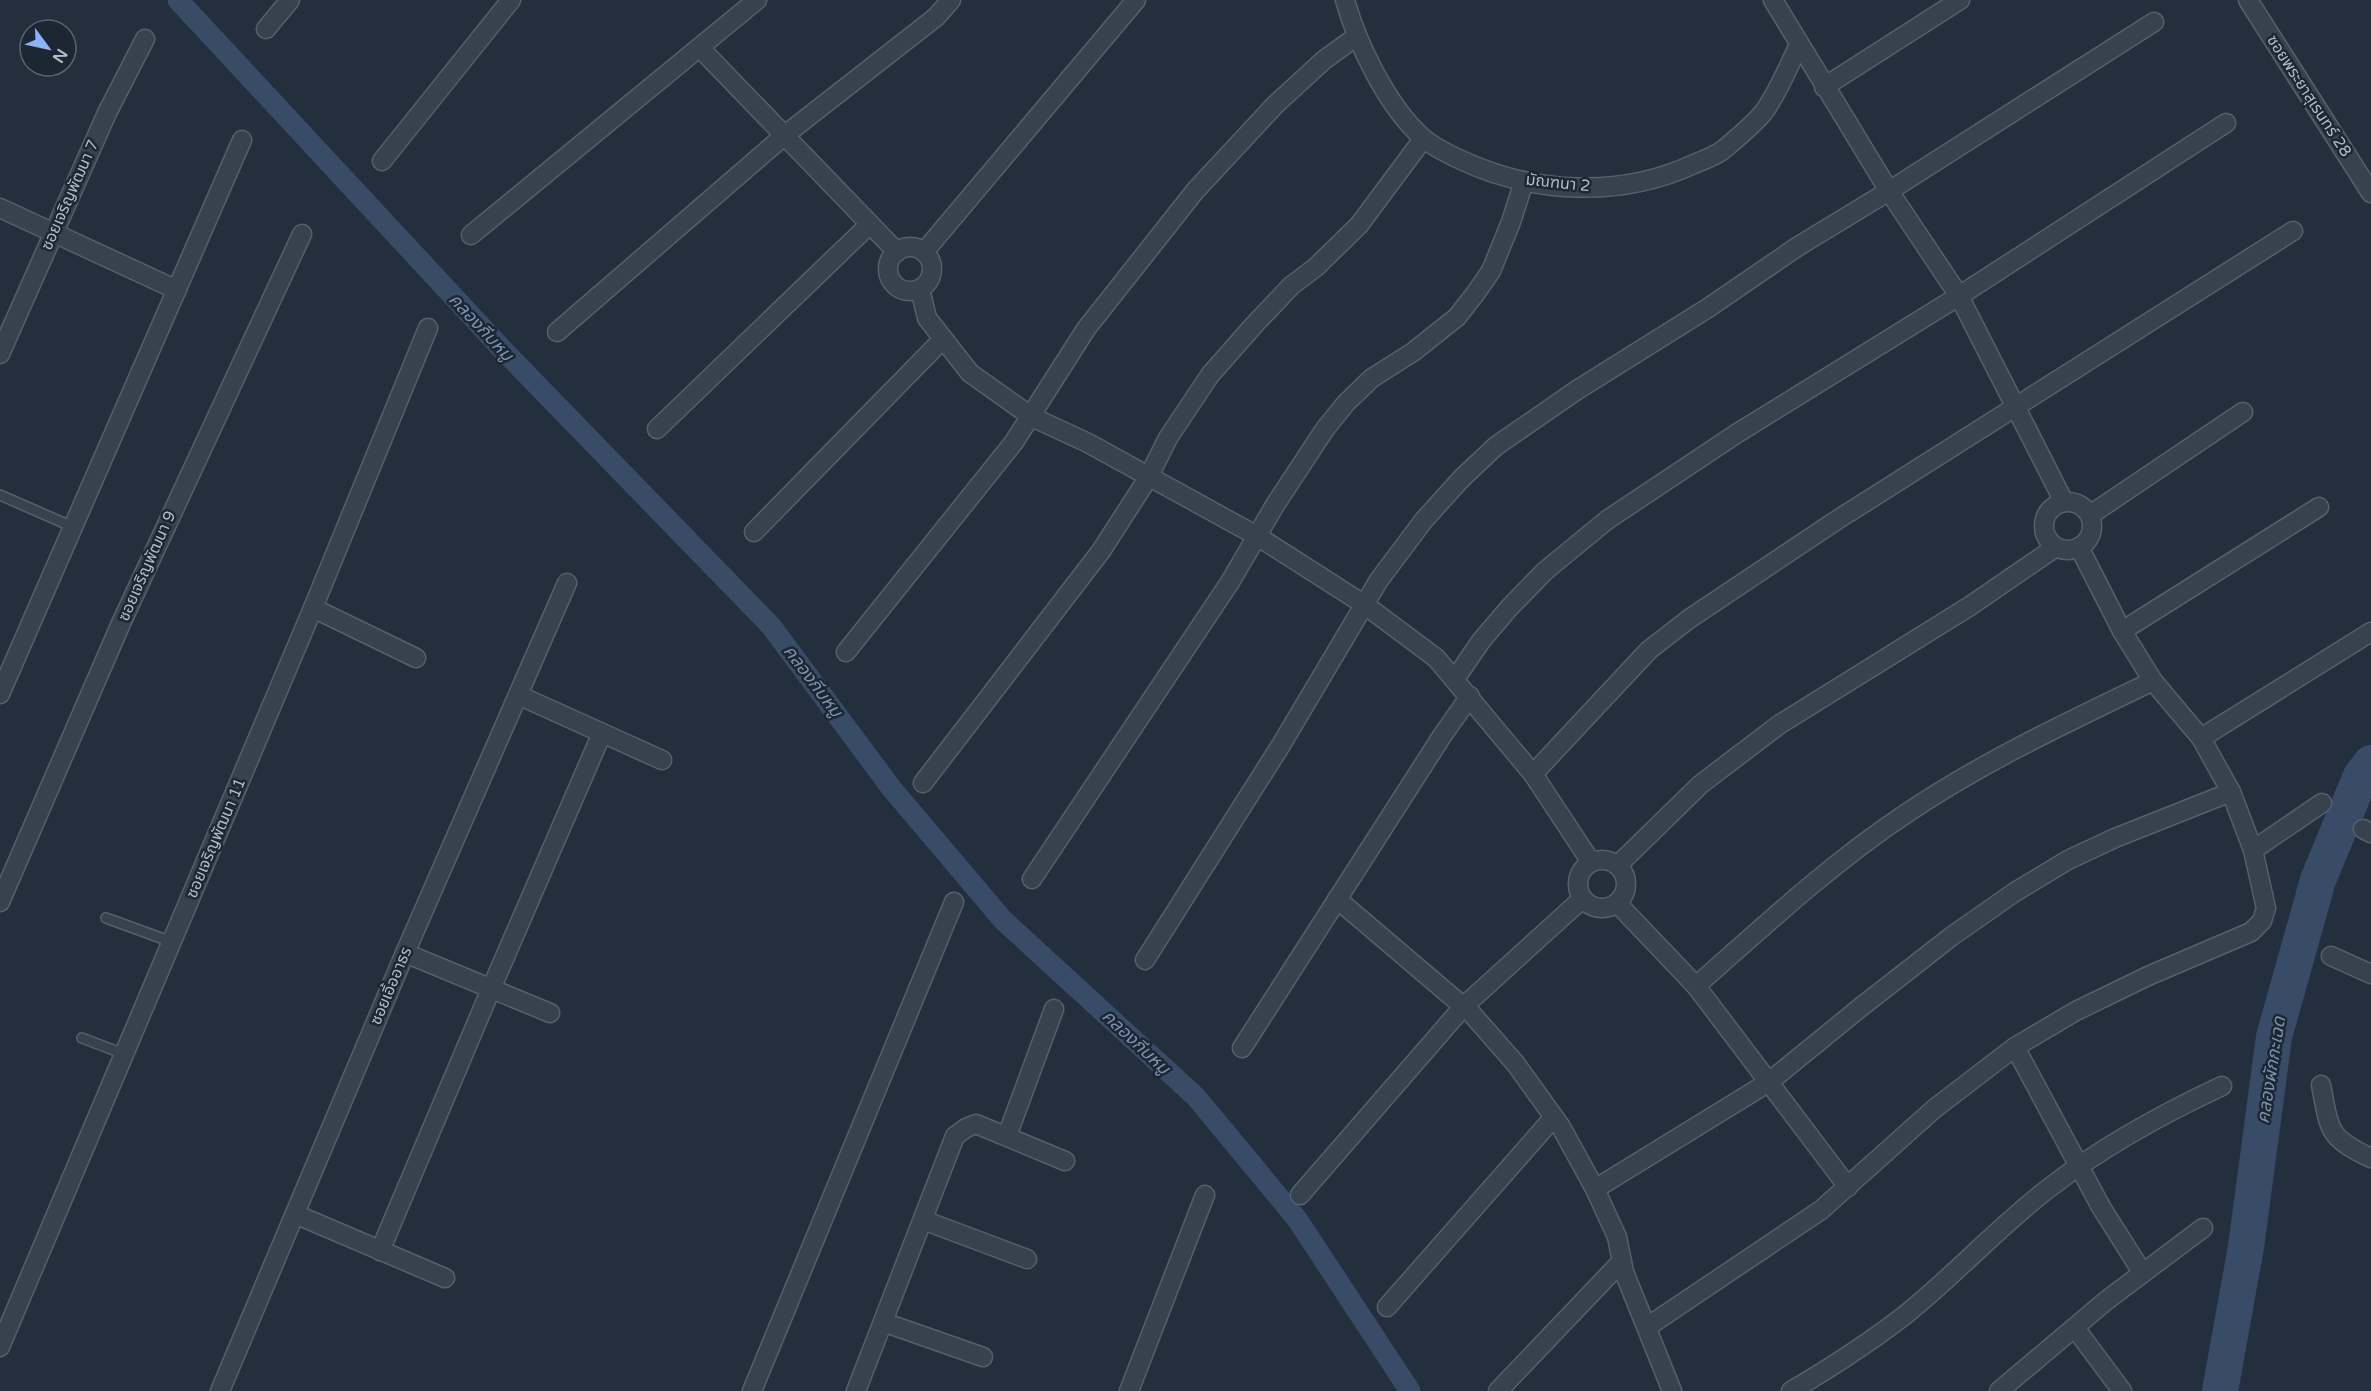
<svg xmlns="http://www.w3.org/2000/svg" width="2371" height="1391" font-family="'Varela Round','Noto Sans Thai',sans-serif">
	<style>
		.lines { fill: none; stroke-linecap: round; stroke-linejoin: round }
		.canal { stroke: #394c67; stroke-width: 21 }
		.river { stroke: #394c67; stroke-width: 36 }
		.lane-casing { stroke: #565f6c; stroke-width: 12 }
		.street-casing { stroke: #565f6c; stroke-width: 21 }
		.lane { stroke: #38414e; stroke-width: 9 }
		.street { stroke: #38414e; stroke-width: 18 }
		.labels { text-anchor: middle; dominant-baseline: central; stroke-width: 5; stroke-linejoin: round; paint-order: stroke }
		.street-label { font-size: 16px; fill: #b4bcc9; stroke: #1d2633 }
		.water-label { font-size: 18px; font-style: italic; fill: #7c92b1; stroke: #1d2633 }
	</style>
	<rect width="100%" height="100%" fill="#242f3e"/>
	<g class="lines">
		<path class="canal" d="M178,0L504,351L771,626L892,789L1003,920L1196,1097L1297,1219L1410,1391"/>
		<path class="river" d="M2220,1391L2246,1247L2274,1037L2318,880L2361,776L2371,763"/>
		<defs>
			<g id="lane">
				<path d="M0,495L73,527"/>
				<path d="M106,918L172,942"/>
				<path d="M82,1038L124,1054"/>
			</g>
			<g id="street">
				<path d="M1345,0C1357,44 1388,107 1422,137C1433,147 1448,154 1461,160C1534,194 1621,198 1694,164C1704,160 1715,156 1723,150C1736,139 1752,126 1763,113C1778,93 1788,67 1799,45"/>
				<path d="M1773,0L1889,191L1959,296L2064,502"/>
				<path d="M2248,0L2371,193"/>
				<path d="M266,29L290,0"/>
				<path d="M700,48L897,252"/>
				<path d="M1824,87L1960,0"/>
				<path d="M382,161L511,0"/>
				<path d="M0,208L177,290"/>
				<path d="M471,235L757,0"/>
				<circle cx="910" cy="269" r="22"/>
				<path d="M924,252L1136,0"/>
				<path d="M920,289L927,318L970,373L1032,417L1088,443L1257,536L1365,605L1436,658L1533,774L1591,862"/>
				<path d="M557,332L785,135L936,17L951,0"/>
				<path d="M0,354L107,113L145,39"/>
				<path d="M657,429L870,224"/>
				<circle cx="2068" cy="526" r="24"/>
				<path d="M2090,515L2243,412"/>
				<path d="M754,532L943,339"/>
				<path d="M313,608L416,658"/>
				<path d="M2122,631L2319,507"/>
				<path d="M846,652L1014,442L1086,329L1195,191L1276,104L1324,60L1357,36"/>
				<path d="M1455,679L1481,641L1509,608L1545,571L1607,520L1736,434L1959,296L2226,123"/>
				<path d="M0,694L242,140"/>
				<path d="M518,695L662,760"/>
				<path d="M2201,738L2371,632"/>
				<path d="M1533,774L1649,650L1689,619L1837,520L2293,231"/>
				<path d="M923,783L1101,551L1148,478L1168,438L1210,375L1254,325L1291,286L1316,267L1359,225L1423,139"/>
				<path d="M2363,829L2371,833"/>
				<path d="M2253,850L2322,803"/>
				<circle cx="1602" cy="884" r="24"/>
				<path d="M1618,865L1701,784L1780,724L1970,606L2056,547"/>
				<path d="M1032,879L1230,582L1275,505L1325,429L1346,403L1372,378L1413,352L1457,317L1475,294L1491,271L1511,222L1524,181"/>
				<path d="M1337,899L1471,1013L1515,1063L1561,1127L1595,1189L1617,1237L1624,1272L1672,1391"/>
				<path d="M0,902L122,621L302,234"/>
				<path d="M1617,903L1696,986L1848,1187"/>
				<path d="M405,953L550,1013"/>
				<path d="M2331,956L2371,974"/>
				<path d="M1145,960L1281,745L1379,580L1424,520L1462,478L1496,446L1577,390L1708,308L1797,247L1889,191L2154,22"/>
				<path d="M1696,986C1763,927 1829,865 1904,815C1982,762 2068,722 2153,681"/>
				<path d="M2015,1047L2101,1207L2142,1272"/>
				<path d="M1242,1048L1442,736L1470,696"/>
				<path d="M2321,1085C2330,1131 2327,1137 2371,1158"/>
				<path d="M1007,1136L1054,1009"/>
				<path d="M1595,1189L1769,1082L1861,1007L1952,936L2015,892L2068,860L2115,838L2231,792"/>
				<path d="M1300,1195L1463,1007L1582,899"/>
				<path d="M295,1214L445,1278"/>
				<path d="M923,1220L1027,1259"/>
				<path d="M380,1251L491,989L602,733"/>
				<path d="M1387,1307L1554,1117"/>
				<path d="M883,1322L983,1357"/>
				<path d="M1647,1327L1821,1210L1934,1109L2015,1047L2076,1011L2148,976L2251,932L2262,921L2266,908L2253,850L2231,792L2201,738L2153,681L2122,631L2079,547"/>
				<path d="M2075,1328L2122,1391"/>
				<path d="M0,1347L313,608L428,328"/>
				<path d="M220,1391L405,953L567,583"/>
				<path d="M752,1391L954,902"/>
				<path d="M856,1391L955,1136L966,1128L976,1124L1065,1161"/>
				<path d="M1129,1391L1205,1195"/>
				<path d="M1498,1391L1622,1261"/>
				<path d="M1791,1391C1830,1368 1869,1343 1905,1315C1955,1275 1998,1227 2049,1188C2102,1147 2162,1114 2222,1086"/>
				<path d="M1999,1391L2107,1300L2203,1228"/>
			</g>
		</defs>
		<use href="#lane" class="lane-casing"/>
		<use href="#street" class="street-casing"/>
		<use href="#lane" class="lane"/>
		<use href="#street" class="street"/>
	</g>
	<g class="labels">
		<g class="street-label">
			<text transform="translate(2309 96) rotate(57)">ซอยพระยาสุเรนทร์ 28</text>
			<text transform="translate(1558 183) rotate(6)">มัณฑนา 2</text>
			<text transform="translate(70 195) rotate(-66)">ซอยเจริญพัฒนา 7</text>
			<text transform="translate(147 566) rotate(-66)">ซอยเจริญพัฒนา 9</text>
			<text transform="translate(216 838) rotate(-67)">ซอยเจริญพัฒนา 11</text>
			<text transform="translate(391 986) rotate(-67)">ซอยเอิ้ออาธร</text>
		</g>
		<g class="water-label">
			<text transform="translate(481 327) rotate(47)">คลองกีบหมู</text>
			<text transform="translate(813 681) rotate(53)">คลองกีบหมู</text>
			<text transform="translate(1136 1042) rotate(43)">คลองกีบหมู</text>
			<text transform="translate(2271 1070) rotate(-81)">คลองผักกะเฉด</text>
		</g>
	</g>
	<g transform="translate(48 48) rotate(123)"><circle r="28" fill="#1d2633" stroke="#59626f" stroke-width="1.5"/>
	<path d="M0-4.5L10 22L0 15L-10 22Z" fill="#8ab4f8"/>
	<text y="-9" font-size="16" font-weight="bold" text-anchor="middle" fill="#b4bcc9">N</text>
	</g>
</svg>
